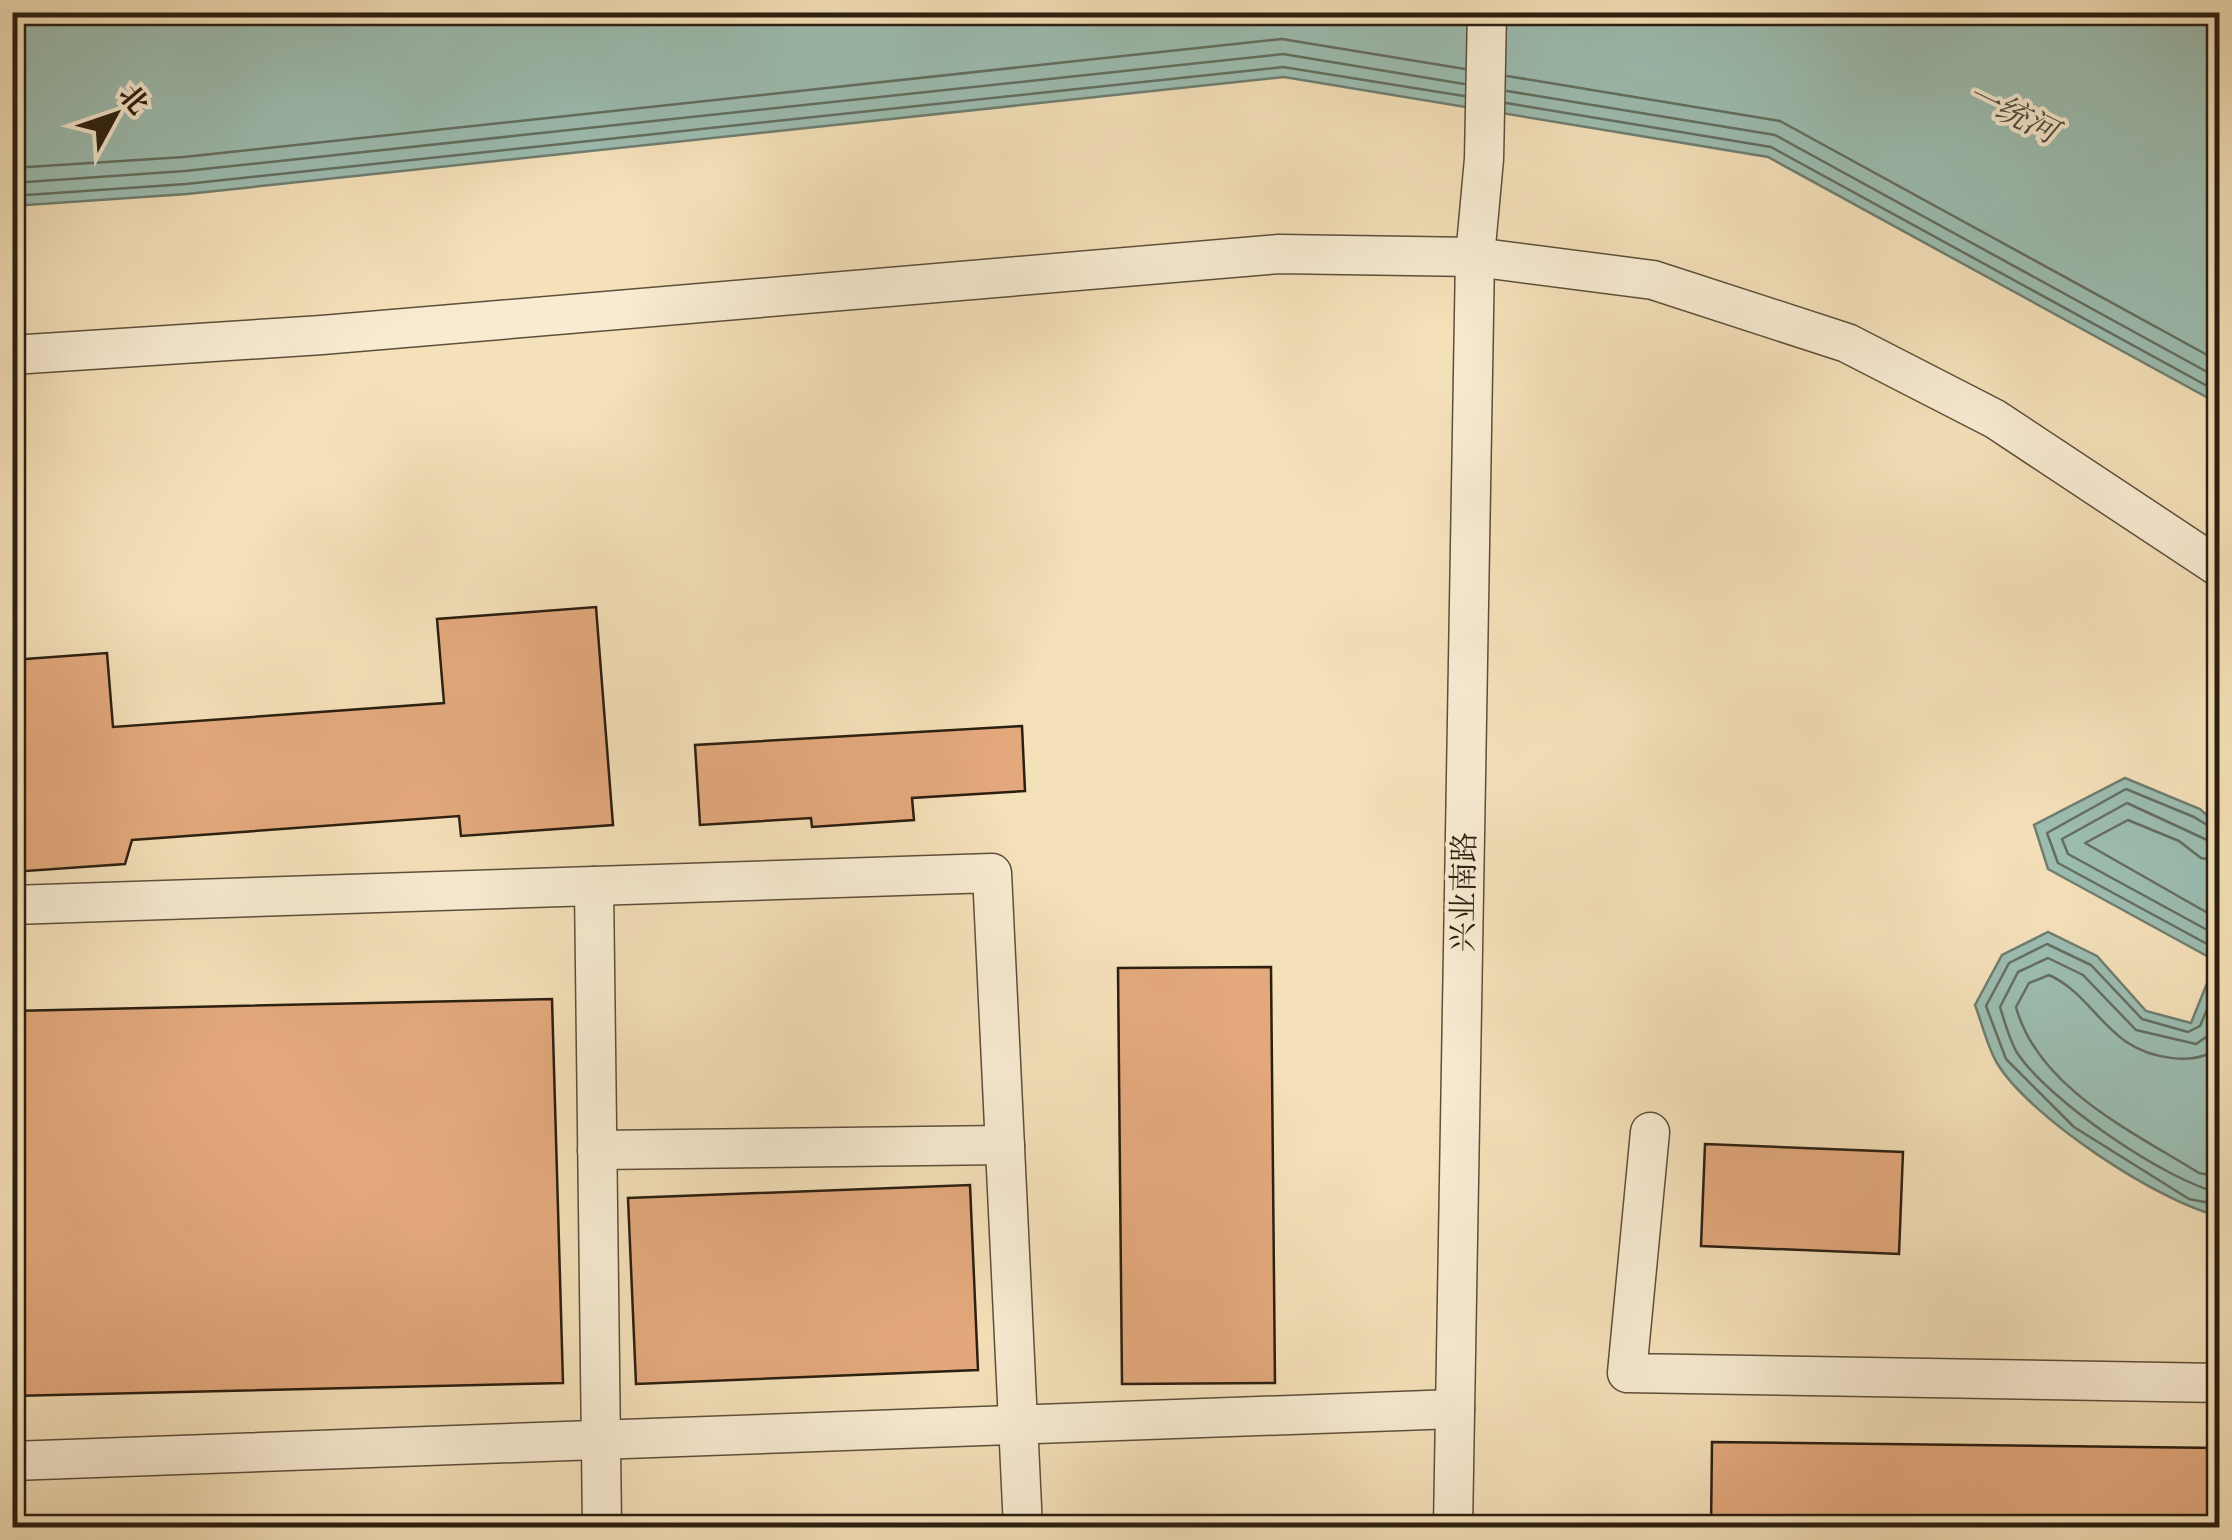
<svg xmlns="http://www.w3.org/2000/svg" width="2232" height="1540" font-family="'IM FELL French Canon','Noto Serif SC',serif">
	<style>
		.water { fill: #9cbdb1; stroke: #6f7e71; stroke-width: 2.5 }
		.lines { fill: none; stroke-linecap: round; stroke-linejoin: round }
		.shore { stroke: #646e60; stroke-width: 2.5 }
		.building { fill: #e3a97d; stroke: #2b1f10; stroke-width: 2.5 }
		.minor-casing { stroke: #5d4f3a; stroke-width: 41 }
		.minor { stroke: #f8ebd2; stroke-width: 38 }
		.labels { text-anchor: middle; dominant-baseline: central; stroke-width: 8; stroke-linejoin: round; paint-order: stroke }
		.street-label { font-size: 30px; fill: #2b1f10; stroke: #f8ebd2 }
		.water-label { font-size: 32px; font-style: italic; fill: #4d4e40; stroke: #f8ebd2 }
	</style>
	<rect width="100%" height="100%" fill="#f4e0b9"/>
	<filter id="stains"><feTurbulence type="fractalNoise" baseFrequency=".002" numOctaves="4"/><feColorMatrix values="0 0 0 0 .2 0 0 0 0 .09 0 0 0 0 .02 0 0 0 .5 -.17"/></filter>
	<radialGradient id="worn" r=".72"><stop offset=".6" stop-color="#630" stop-opacity="0"/><stop offset="1" stop-color="#630" stop-opacity=".3"/></radialGradient>
	<g class="water">
		<path d="M13,13H2219V404L1768,157L1284,77L187,194L13,206Z"/>
		<path d="M2125,778L2200,809L2219,826V1216C2160,1203 2029,1117 1997,1063C1987,1046 1982,1023 1975,1005L2002,955L2048,932L2097,956L2146,1011L2191,1023L2216,961L2048,869L2034,825Z"/>
	</g>
	<g class="lines">
		<g class="shore">
			<path d="M1507,76L1780,121L2220,362"/>
			<path d="M1507,91L1775,135L2220,379"/>
			<path d="M1506,103L1771,147L2220,393"/>
			<path d="M12,168L184,157L1282,39L1465,69"/>
			<path d="M12,183L185,171L1283,54L1464,84"/>
			<path d="M12,196L186,184L1283,67L1464,96"/>
			<path d="M2220,833L2194,817L2126,789L2047,833L2058,863L2220,951"/>
			<path d="M2220,846L2127,803L2062,839L2068,854L2220,937"/>
			<path d="M2220,861L2201,858L2179,841L2128,820L2085,843L2220,920"/>
			<path d="M2220,979L2200,1026L2188,1032L2142,1019L2091,965L2047,944L2009,963L1986,1006L2006,1059L2074,1127L2189,1199L2220,1205"/>
			<path d="M2220,1012L2209,1035L2196,1044L2136,1030L2083,975L2048,958L2018,972L2000,1007C2004,1020 2009,1038 2016,1051C2046,1099 2166,1181 2220,1193"/>
			<path d="M2220,1046C2197,1068 2149,1058 2125,1041C2096,1020 2082,990 2049,975L2029,983L2016,1007C2038,1088 2133,1132 2199,1173L2220,1177"/>
		</g>
	</g>
	<g class="building">
		<path d="M596,607L613,825L461,836L459,816L132,840L125,864L12,872V660L107,653L113,727L444,703L437,619Z"/>
		<path d="M1022,726L1025,791L912,798L914,820L812,827L811,818L700,825L695,745Z"/>
		<path d="M1271,967L1275,1383L1122,1384L1118,968Z"/>
		<path d="M552,999L563,1383L12,1396V1011Z"/>
		<path d="M1705,1144L1903,1152L1899,1254L1701,1246Z"/>
		<path d="M970,1185L978,1370L636,1384L628,1198Z"/>
		<path d="M1712,1442L2220,1448V1528H1711Z"/>
	</g>
	<g class="lines">
		<defs>
			<g id="minor">
				<path d="M12,355L322,335L1279,254L1475,257L1653,280L1847,343L1995,419L2220,568"/>
				<path d="M594,886L602,1528"/>
				<path d="M12,905L992,873L1023,1528"/>
				<path d="M1650,1132L1627,1373L2220,1383"/>
				<path d="M597,1150L1005,1145"/>
				<path d="M12,1461L1455,1409"/>
				<path d="M1453,1528L1475,257L1484,159L1487,12"/>
			</g>
		</defs>
		<use href="#minor" class="minor-casing"/>
		<use href="#minor" class="minor"/>
	</g>
	<g class="labels">
		<g class="street-label">
			<text transform="translate(1464 892) rotate(-89)">兴业南路</text>
		</g>
		<g class="water-label">
			<text transform="translate(2012 113) rotate(26)">一统河</text>
		</g>
	</g>
	<rect width="2232" height="1540" fill="none" stroke="#f4e0b9" stroke-width="50"/>
	<rect x="15" y="15" width="2202" height="1510" fill="none" stroke="#2b1f10" stroke-width="5"/>
	<rect x="25" y="25" width="2182" height="1490" fill="none" stroke="#2b1f10" stroke-width="2.5"/>
	<g transform="translate(115 115) rotate(50)" stroke="#f8ebd2" stroke-width="8" paint-order="stroke">
	<path d="M0-8L18 38L0 25L-18 38Z" fill="#2b1f10"/>
	<text y="-15" font-size="28" font-weight="bold" text-anchor="middle" fill="#2b1f10">北</text>
	</g>
	<rect width="100%" height="100%" filter="url(#stains)"/>
	<rect width="100%" height="100%" fill="url(#worn)"/>
</svg>
